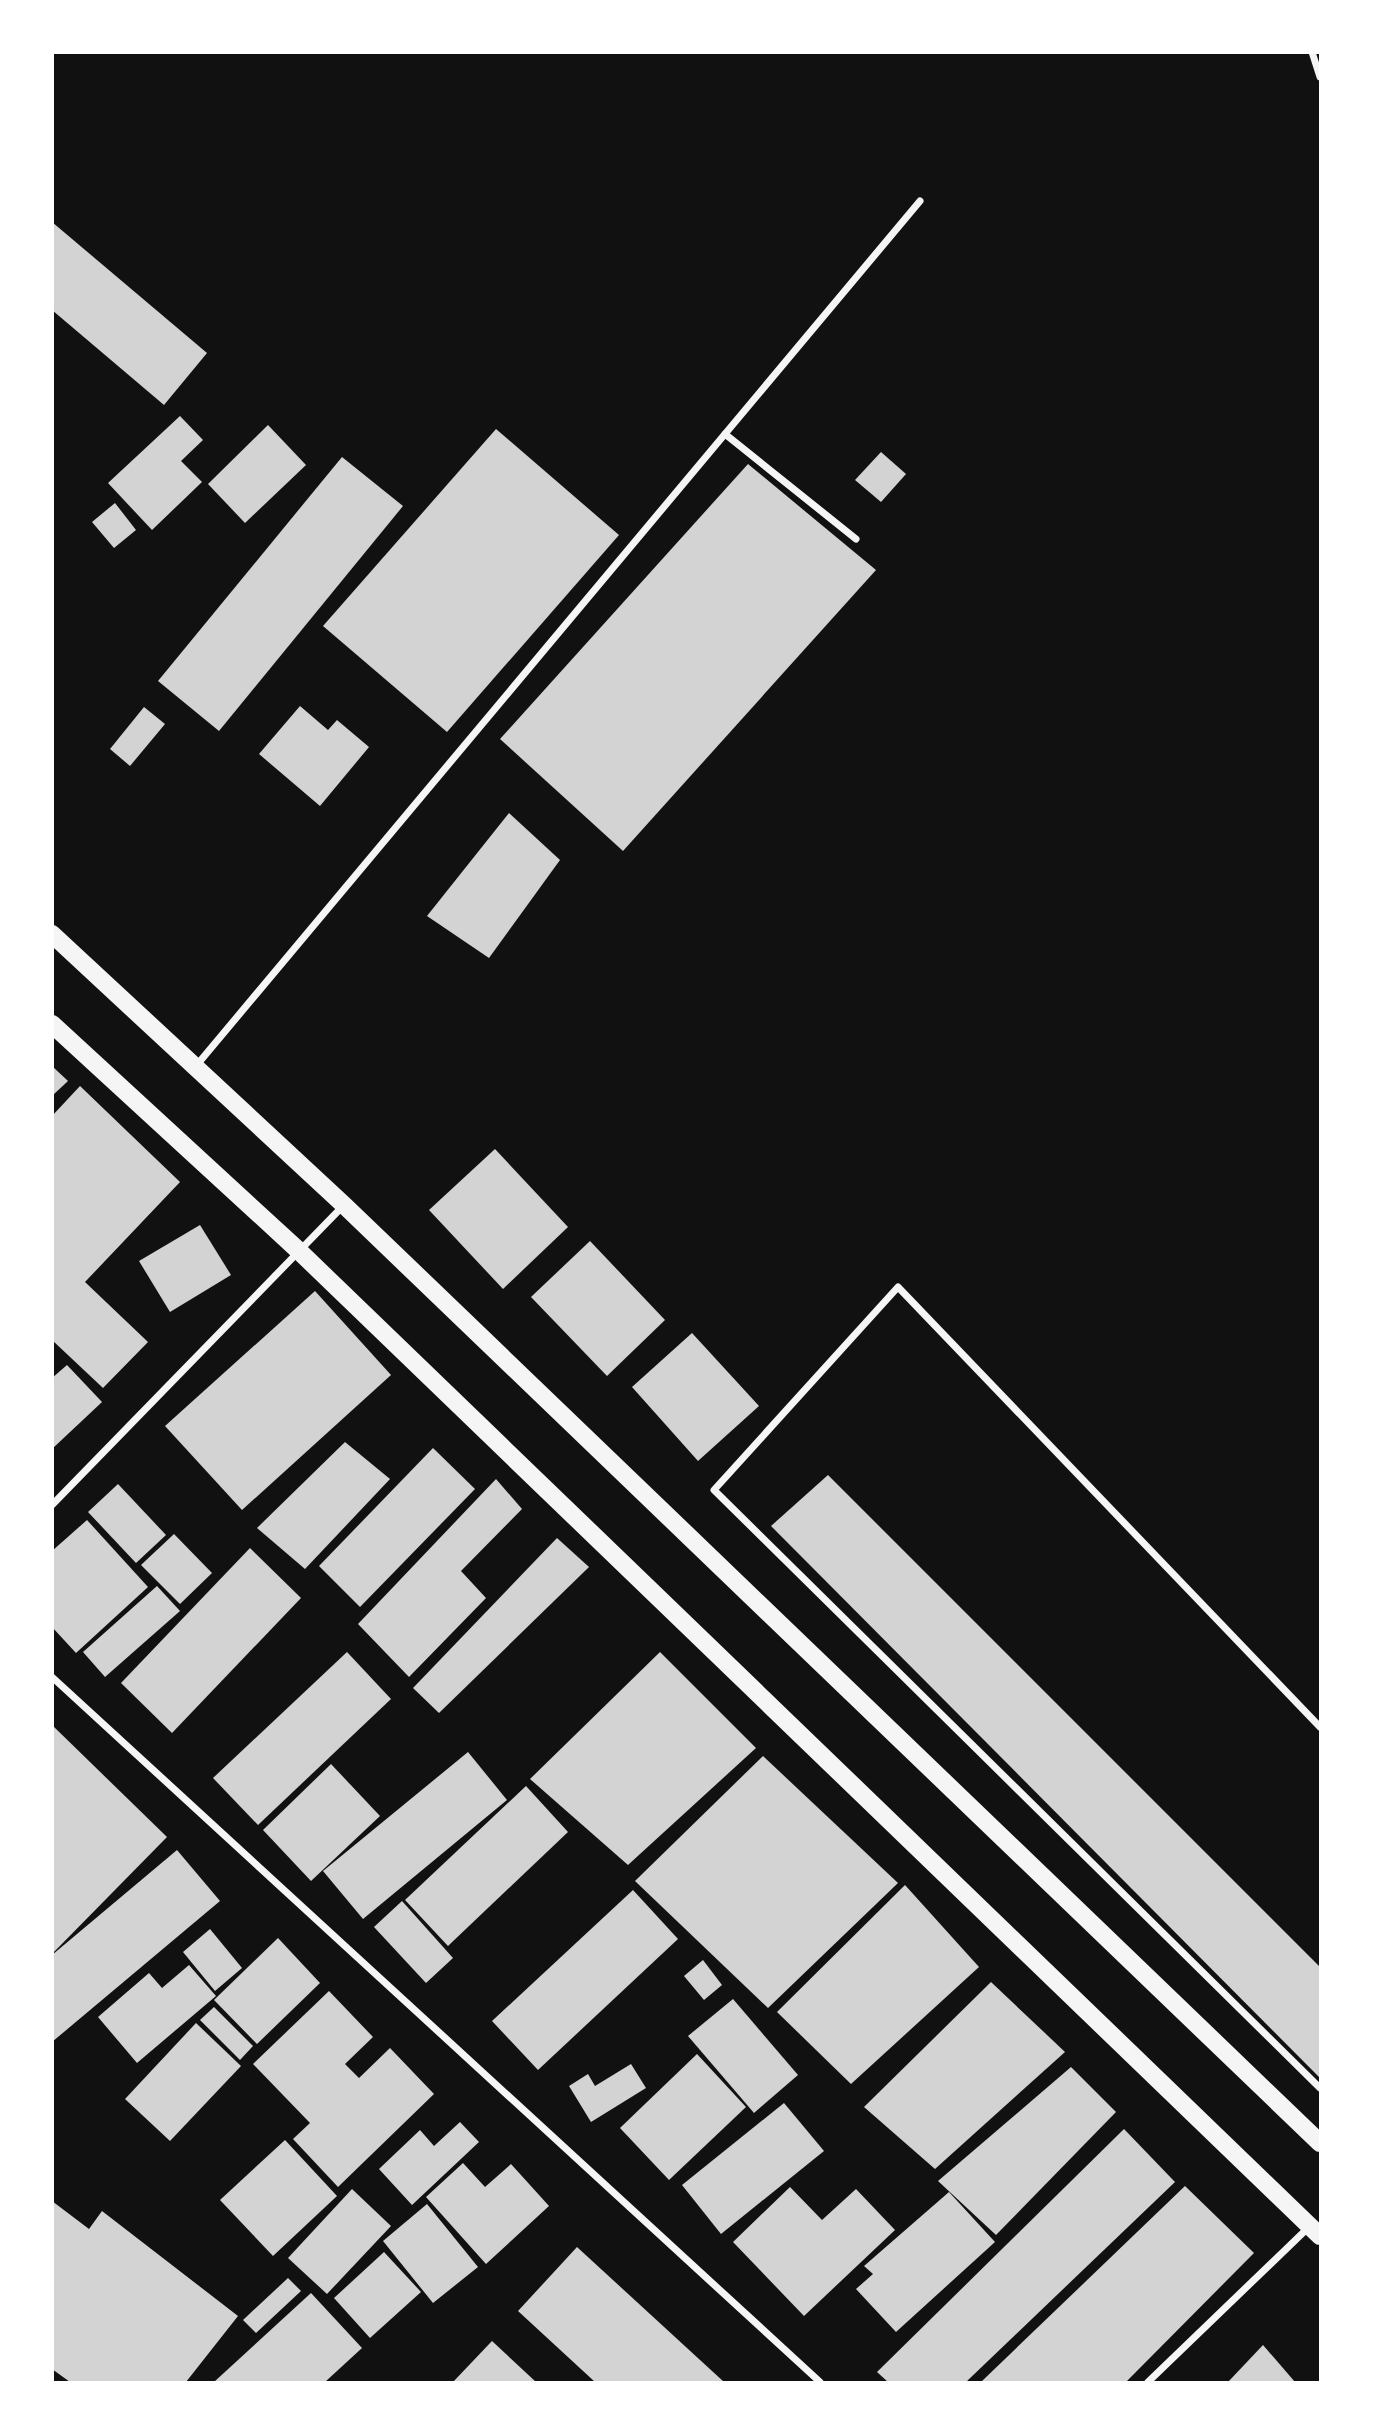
<svg xmlns="http://www.w3.org/2000/svg" width="1373" height="2435" font-family="Karla,sans-serif">
	<style>
		.building { fill: #d3d3d3 }
		.lines { fill: none; stroke-linecap: round; stroke-linejoin: round }
		.minor { stroke: #f5f5f5; stroke-width: 7 }
		.primary { stroke: #f5f5f5; stroke-width: 18 }
	</style>
	<rect width="100%" height="100%" fill="#111"/>
	<g class="building">
		<path d="M52,222L207,353L164,405L52,310Z"/>
		<path d="M180,416L203,440L181,461L202,482L152,530L108,483Z"/>
		<path d="M268,425L306,465L245,523L208,484Z"/>
		<path d="M496,429L619,535L447,732L323,626Z"/>
		<path d="M881,452L906,474L881,502L855,480Z"/>
		<path d="M342,457L403,506L219,731L158,681Z"/>
		<path d="M748,464L876,570L623,851L500,739Z"/>
		<path d="M115,503L136,530L114,548L92,522Z"/>
		<path d="M300,706L328,730L337,720L369,747L320,806L259,754Z"/>
		<path d="M144,707L165,724L130,766L110,749Z"/>
		<path d="M509,813L560,860L489,958L427,916Z"/>
		<path d="M52,1066L68,1081L52,1096Z"/>
		<path d="M80,1086L180,1182L85,1282L148,1342L103,1388L52,1340V1116Z"/>
		<path d="M495,1149L568,1227L503,1289L429,1210Z"/>
		<path d="M200,1225L231,1275L170,1312L139,1261Z"/>
		<path d="M590,1241L665,1320L607,1376L531,1297Z"/>
		<path d="M315,1291L391,1375L242,1510L165,1426Z"/>
		<path d="M692,1333L759,1406L698,1461L632,1387Z"/>
		<path d="M67,1365L102,1402L52,1449V1378Z"/>
		<path d="M345,1442L390,1479L305,1569L257,1528Z"/>
		<path d="M433,1448L475,1489L360,1607L319,1566Z"/>
		<path d="M828,1475L1320,1967V2078L771,1526Z"/>
		<path d="M496,1479L522,1509L461,1571L486,1598L409,1677L358,1624Z"/>
		<path d="M118,1484L166,1535L136,1563L88,1512Z"/>
		<path d="M87,1520L148,1587L76,1653L52,1627V1551Z"/>
		<path d="M174,1534L212,1573L180,1604L141,1565Z"/>
		<path d="M557,1538L589,1567L439,1713L413,1688Z"/>
		<path d="M250,1548L301,1598L172,1733L121,1683Z"/>
		<path d="M157,1586L180,1611L105,1677L83,1652Z"/>
		<path d="M347,1652L391,1699L258,1825L213,1778Z"/>
		<path d="M660,1652L756,1748L628,1865L530,1779Z"/>
		<path d="M52,1725L167,1837L52,1954Z"/>
		<path d="M468,1752L507,1800L363,1919L323,1871Z"/>
		<path d="M763,1756L898,1883L768,2008L635,1881Z"/>
		<path d="M331,1764L380,1816L311,1881L263,1830Z"/>
		<path d="M526,1786L568,1832L448,1946L405,1900Z"/>
		<path d="M177,1850L220,1901L52,2042V1955Z"/>
		<path d="M905,1885L979,1967L851,2084L777,2012Z"/>
		<path d="M633,1890L678,1939L538,2070L492,2021Z"/>
		<path d="M402,1901L453,1958L426,1983L374,1927Z"/>
		<path d="M210,1929L242,1968L215,1991L183,1952Z"/>
		<path d="M278,1938L320,1983L257,2044L214,2000Z"/>
		<path d="M703,1960L722,1985L704,2000L684,1976Z"/>
		<path d="M189,1965L216,1996L137,2063L98,2017L149,1973L162,1988Z"/>
		<path d="M991,1982L1065,2052L935,2169L864,2107Z"/>
		<path d="M329,1991L373,2037L345,2064L359,2078L390,2048L434,2094L338,2187L293,2139L310,2123L253,2064Z"/>
		<path d="M733,1999L798,2075L754,2113L688,2036Z"/>
		<path d="M214,2007L253,2046L240,2060L200,2020Z"/>
		<path d="M196,2023L241,2066L170,2141L125,2099Z"/>
		<path d="M697,2054L746,2107L669,2180L620,2128Z"/>
		<path d="M631,2064L646,2088L591,2122L569,2086L588,2074L595,2086Z"/>
		<path d="M1071,2067L1116,2112L996,2235L938,2181Z"/>
		<path d="M784,2103L824,2151L721,2234L682,2185Z"/>
		<path d="M460,2122L479,2142L412,2205L379,2169L420,2130L434,2146Z"/>
		<path d="M1124,2129L1175,2182L966,2382H888L877,2372Z"/>
		<path d="M285,2140L337,2196L273,2256L220,2200Z"/>
		<path d="M463,2163L485,2187L511,2164L549,2206L486,2264L426,2197Z"/>
		<path d="M1185,2186L1254,2253L1126,2382H981Z"/>
		<path d="M790,2187L822,2220L856,2189L895,2230L804,2316L733,2242Z"/>
		<path d="M352,2189L391,2226L327,2294L288,2258Z"/>
		<path d="M949,2192L995,2242L896,2332L856,2289L873,2274L864,2266Z"/>
		<path d="M52,2201L89,2229L102,2211L238,2316L186,2382H70L52,2369Z"/>
		<path d="M427,2204L478,2267L433,2303L383,2241Z"/>
		<path d="M577,2247L724,2382H595L518,2311Z"/>
		<path d="M384,2252L421,2292L370,2338L334,2298Z"/>
		<path d="M288,2278L301,2291L256,2333L243,2320Z"/>
		<path d="M311,2293L362,2348L325,2382H214Z"/>
		<path d="M492,2341L536,2382H453Z"/>
		<path d="M1263,2345L1295,2382H1228Z"/>
	</g>
	<g class="lines">
		<g class="minor">
			<path d="M1312,52L1320,77"/>
			<path d="M725,434L856,539"/>
			<path d="M196,1066L920,201"/>
			<path d="M52,1505L344,1205"/>
			<path d="M52,1677L820,2382"/>
			<path d="M1320,1727L898,1287L714,1490L1320,2088"/>
			<path d="M1148,2382L1310,2226"/>
		</g>
		<g class="primary">
			<path d="M52,934L344,1205L1320,2143"/>
			<path d="M52,1024L299,1251L1320,2236"/>
		</g>
	</g>
	<rect width="1373" height="2435" fill="none" stroke="#ffffff" stroke-width="108"/>
</svg>
